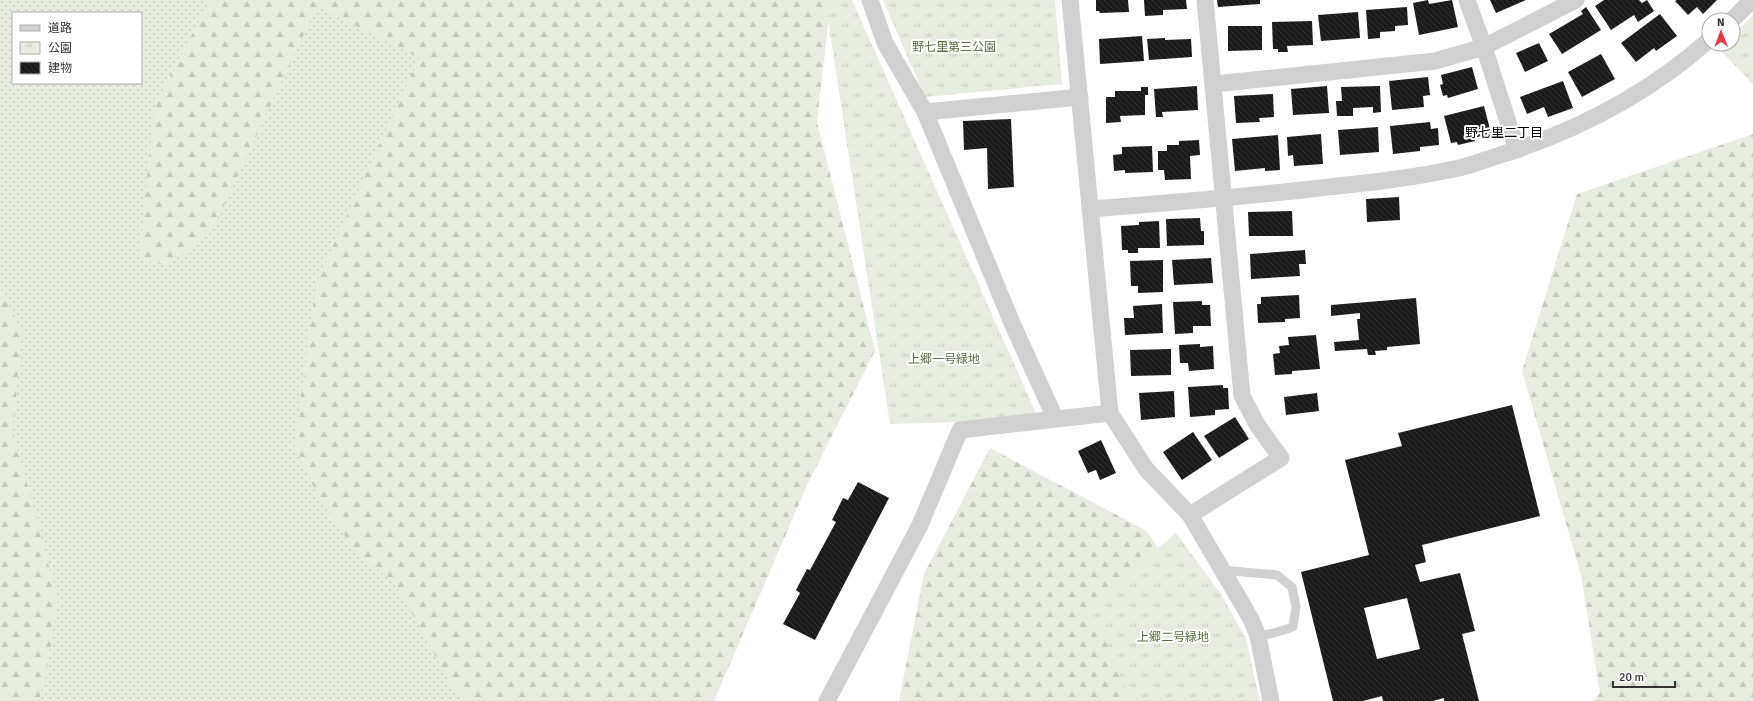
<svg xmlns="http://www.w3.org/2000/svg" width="1753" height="701" font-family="Signika,'Noto Sans JP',sans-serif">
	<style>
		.grass { fill: url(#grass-dots); fill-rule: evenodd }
		.forest { fill: url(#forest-firs) }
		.park { fill: url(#park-tufts) }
		.building { fill: url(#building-back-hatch); fill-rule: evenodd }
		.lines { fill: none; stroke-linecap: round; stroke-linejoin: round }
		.service { stroke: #d0d0d0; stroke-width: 9 }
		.minor { stroke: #d0d0d0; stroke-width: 17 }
		.labels { text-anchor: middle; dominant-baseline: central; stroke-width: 4; stroke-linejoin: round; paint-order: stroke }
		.park-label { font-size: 12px; fill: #56703f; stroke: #fff }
		.neighbourhood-label { font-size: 13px; fill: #000; stroke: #fff }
	</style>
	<defs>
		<pattern id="grass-dots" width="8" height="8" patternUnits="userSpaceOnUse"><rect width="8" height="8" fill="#e6ecdf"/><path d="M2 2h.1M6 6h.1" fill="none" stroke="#c6cbc0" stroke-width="1.8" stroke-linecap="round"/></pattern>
		<pattern id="forest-firs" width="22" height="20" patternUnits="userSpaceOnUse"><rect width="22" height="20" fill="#e6ecdf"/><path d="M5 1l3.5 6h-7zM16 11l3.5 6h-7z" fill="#c6cbc0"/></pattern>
		<pattern id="park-tufts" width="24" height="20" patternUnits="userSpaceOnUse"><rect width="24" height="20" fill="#e6ecdf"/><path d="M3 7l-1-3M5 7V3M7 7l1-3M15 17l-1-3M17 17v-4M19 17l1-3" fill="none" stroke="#c6cbc0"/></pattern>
		<pattern id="building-back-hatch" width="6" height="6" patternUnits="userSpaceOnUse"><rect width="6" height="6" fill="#1a1a1a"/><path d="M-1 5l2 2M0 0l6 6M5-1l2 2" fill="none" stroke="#333"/></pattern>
	</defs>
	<rect width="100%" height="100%" fill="#fff"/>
	<path class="grass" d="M0,0H369L419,40L533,701H0ZM13,13H141V83H13Z"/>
	<g class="forest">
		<path d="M210,0H828L830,8L817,122L875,351L808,483L714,701H467L452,686L397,586L355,550L321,502L294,446L316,283L419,58L317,6L211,233L167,265L139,259L154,107Z"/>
		<path d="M1753,134V701H1594L1600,693L1581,575L1522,371L1577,194Z"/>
		<path d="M0,285L22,333L13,431L58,600L46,674L39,701H0Z"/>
		<path d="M990,448L1147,531L1220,646L1215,701H899L924,574Z"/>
	</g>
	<g class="park">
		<path d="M825,0H852L1039,420L890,424Z"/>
		<path d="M883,0H1055L1062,84L925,97Z"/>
		<path d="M1753,15V84L1719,49L1724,44H1733V35Z"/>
		<path d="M1176,533L1221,594L1246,639L1260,701H1131L1099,625L1084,611Z"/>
	</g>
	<g class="building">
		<path d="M1096,0H1128L1129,12L1100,13L1099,11H1096Z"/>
		<path d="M1144,0H1186L1187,9L1163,10V15L1145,16Z"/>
		<path d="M1217,0H1260V4L1218,7Z"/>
		<path d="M1428,0L1429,4L1452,0L1458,27L1419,35L1413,3Z"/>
		<path d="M1490,0H1526L1496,13Z"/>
		<path d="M1604,0H1639L1642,3L1647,0L1654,11L1638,22L1634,15L1611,30L1595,6Z"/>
		<path d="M1677,0H1717L1703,14L1697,7L1688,15L1675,1Z"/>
		<path d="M1407,7L1408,25L1395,26V31L1380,32V38L1368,39L1366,10Z"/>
		<path d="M1586,7L1601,30L1562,54L1549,34L1583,14L1581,11Z"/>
		<path d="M1358,12L1360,38L1321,41L1318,15Z"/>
		<path d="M1660,14L1677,36L1656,51L1654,48L1636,62L1621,43Z"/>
		<path d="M1312,21L1313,45L1287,46L1288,52H1278V49H1273L1272,22Z"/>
		<path d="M1228,26H1262V50L1228,51Z"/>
		<path d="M1142,36L1144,61L1100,64L1099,39Z"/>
		<path d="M1165,38V40L1191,39L1192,57L1149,60L1147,39Z"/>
		<path d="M1539,43L1548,61L1525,72L1516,53Z"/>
		<path d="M1601,54L1615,79L1582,97L1568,72Z"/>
		<path d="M1472,67L1478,89L1448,98L1447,95L1443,96L1440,85L1443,84L1441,75Z"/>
		<path d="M1428,77L1430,95L1423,96L1424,107L1392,110L1389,81Z"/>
		<path d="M1563,81L1573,108L1548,117L1544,107L1527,114L1520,97Z"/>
		<path d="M1197,86L1198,110L1162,112L1163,117H1156L1154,89Z"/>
		<path d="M1327,86L1329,113L1293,115L1291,89Z"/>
		<path d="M1380,86L1381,112L1373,113V107L1353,108V116H1337L1336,101H1342L1341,87Z"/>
		<path d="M1141,87H1148V95H1145V115L1120,116L1121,122L1106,123V97H1115V91H1141Z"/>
		<path d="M1273,94L1274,117L1259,118L1260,122L1236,123L1234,96Z"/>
		<path d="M1484,106L1491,133L1474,138L1475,141L1458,145L1457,142L1451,143L1444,116Z"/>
		<path d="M1011,119L1014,187L988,189L987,148L964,150L963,121Z"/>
		<path d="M1430,122L1431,129L1438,128L1439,145L1420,147V151L1393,154L1390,126Z"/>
		<path d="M1378,127L1379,152L1340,155L1338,130Z"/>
		<path d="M1321,134L1323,164L1294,166L1293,155L1288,156L1287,137Z"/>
		<path d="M1278,135L1280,170L1265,171V168L1235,171L1232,139Z"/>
		<path d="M1199,140L1200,155L1190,156L1191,179L1165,180L1164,170H1158V151H1167V145H1179V141Z"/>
		<path d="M1152,146L1153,172L1125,173V170L1114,171L1113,155L1122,154V147Z"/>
		<path d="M1399,197L1400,220L1367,222L1366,199Z"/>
		<path d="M1292,211L1293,236H1249L1248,212Z"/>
		<path d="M1200,218L1201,231H1204V245L1167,246L1166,219Z"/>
		<path d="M1159,221L1160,248H1138V253H1128V250H1122L1121,226L1139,225V222Z"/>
		<path d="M1305,250L1306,264H1299L1300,276L1251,279L1250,254Z"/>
		<path d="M1211,258L1213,283L1174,285L1172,260Z"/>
		<path d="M1163,260V292L1138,293V286H1131L1130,261Z"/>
		<path d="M1299,295L1300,318L1285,319V322L1258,323L1257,304H1261V297Z"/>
		<path d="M1416,298L1420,344L1387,347V350L1375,351L1376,355H1368L1367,349L1335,351L1334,342L1359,340L1357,319H1360V313L1331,316V305Z"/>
		<path d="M1202,301V305H1210L1211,326H1193V333L1175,334L1173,302Z"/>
		<path d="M1162,304L1163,333L1125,335L1124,318H1134L1133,306Z"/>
		<path d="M1316,335L1320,369L1292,371V374L1275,375L1273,354L1280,353L1279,346L1289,345L1288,337Z"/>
		<path d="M1200,344V347L1213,346L1214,369L1189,371L1188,363H1180L1179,345Z"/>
		<path d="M1171,349V375L1131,376L1130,350Z"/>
		<path d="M1223,385V388H1228L1229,409L1215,410V415L1190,417L1188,387Z"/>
		<path d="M1174,391L1175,417L1141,420L1139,393Z"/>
		<path d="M1317,393L1319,411L1286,415L1284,397Z"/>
		<path d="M1512,405L1540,516L1422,545L1426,562L1415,565L1420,582L1460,573L1475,631L1462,634L1479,701H1444V698L1433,701H1383L1382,696L1363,701H1333L1301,572L1369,555L1345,460L1402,446L1398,433ZM1407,598L1420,649L1377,659L1364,608Z"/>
		<path d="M1235,417L1249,439L1219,458L1204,436Z"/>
		<path d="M1193,432L1212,460L1182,480L1163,452Z"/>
		<path d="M1101,440L1116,473L1100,480L1096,470L1088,473L1078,451Z"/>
		<path d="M858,482L889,498L815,640L783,624L800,593L796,590L807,569L810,570L836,522L832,520L843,498L848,500Z"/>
	</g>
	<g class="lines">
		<path class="service" d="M1221,570L1277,575L1292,587L1296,607L1293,627L1274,633L1258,636"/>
		<g class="minor">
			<path d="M870,0L885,43L925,112L1012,323L1055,418"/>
			<path d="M1070,0L1110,413L1146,469L1190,515L1251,619L1258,636L1271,701"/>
			<path d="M1467,0L1484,47L1517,150"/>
			<path d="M1732,20L1752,0"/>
			<path d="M1214,84L1435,61L1484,47L1576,0"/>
			<path d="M925,112L1080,97"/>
			<path d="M1090,209C1167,203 1243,197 1320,188C1366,183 1414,178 1459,168C1472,165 1485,160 1497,156C1575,132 1648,94 1709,40"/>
			<path d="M1190,515L1281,458L1258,426L1242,396L1205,0"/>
			<path d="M827,701L920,525L960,430L1110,413"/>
		</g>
	</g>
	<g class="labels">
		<g class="park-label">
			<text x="954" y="47">野七里第三公園</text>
			<text x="944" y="359">上郷一号緑地</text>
			<text x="1173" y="637">上郷二号緑地</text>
		</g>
		<g class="neighbourhood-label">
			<text x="1504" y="133">野七里二丁目</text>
		</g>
	</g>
	<rect x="12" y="12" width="130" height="72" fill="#ffffff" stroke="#adadad"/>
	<rect x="20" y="25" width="20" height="6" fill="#d0d0d0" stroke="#adadad"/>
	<text x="48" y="32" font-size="12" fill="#333333">道路</text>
	<rect x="20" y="42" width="20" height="12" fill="url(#park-tufts)" stroke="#adadad"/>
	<text x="48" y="52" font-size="12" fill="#333333">公園</text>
	<rect x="20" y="62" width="20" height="12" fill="url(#building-back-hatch)" stroke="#adadad"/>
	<text x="48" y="72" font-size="12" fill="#333333">建物</text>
	<g transform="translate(1721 32) rotate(359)"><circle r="19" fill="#ffffff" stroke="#adadad"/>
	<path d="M0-3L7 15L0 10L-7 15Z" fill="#e63946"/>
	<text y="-6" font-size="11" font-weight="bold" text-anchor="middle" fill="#333333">N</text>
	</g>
	<path d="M1613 681v6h62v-6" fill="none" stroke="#333333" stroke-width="2"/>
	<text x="1619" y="681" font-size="12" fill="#333333" stroke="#ffffff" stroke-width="3" paint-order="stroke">20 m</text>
</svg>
